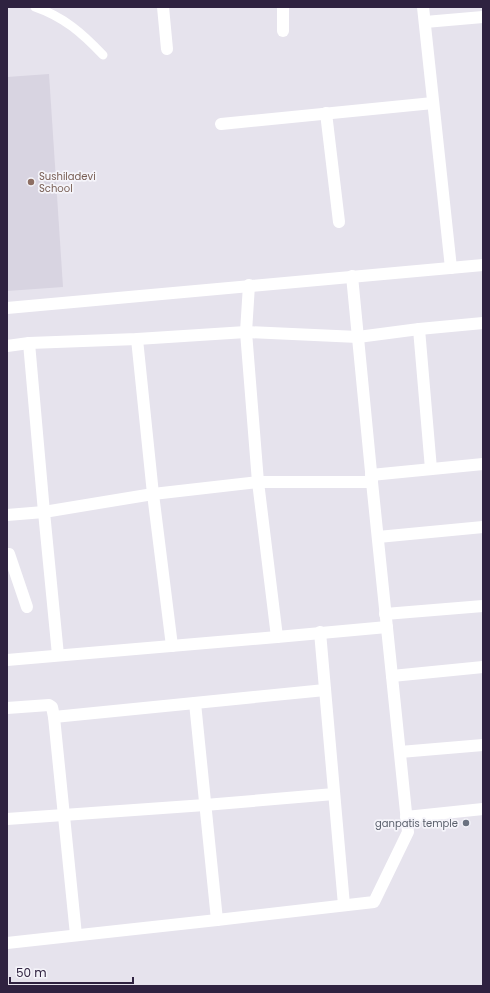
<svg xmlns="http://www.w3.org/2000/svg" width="490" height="993" font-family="Poppins,sans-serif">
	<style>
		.built { fill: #d8d4e1 }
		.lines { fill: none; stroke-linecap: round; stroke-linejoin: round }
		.lane { stroke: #fff; stroke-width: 9 }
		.street { stroke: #fff; stroke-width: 12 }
		.education-dot { fill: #8d6e63; stroke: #f5f4fa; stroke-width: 1.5 }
		.worship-dot { fill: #6b7280; stroke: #f5f4fa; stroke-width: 1.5 }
		.labels { text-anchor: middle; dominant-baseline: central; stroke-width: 3.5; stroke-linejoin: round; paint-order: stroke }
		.education-label { font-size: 10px; fill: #785e54; stroke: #f5f4fa; text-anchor: start }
		.worship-label { font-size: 10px; fill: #5b616d; stroke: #f5f4fa; text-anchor: end }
	</style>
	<rect width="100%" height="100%" fill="#e6e3ed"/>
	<path class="built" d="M49,74L63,287L7,291V77Z"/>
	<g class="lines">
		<path class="lane" d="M35,7C64,17 82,33 103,55"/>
		<g class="street">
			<path d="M163,7L167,49"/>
			<path d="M283,7V31"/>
			<path d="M423,7L451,268"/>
			<path d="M425,22L483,17"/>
			<path d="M326,113L339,222"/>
			<path d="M221,124L433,103"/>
			<path d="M249,285L246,332L258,482L277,637"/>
			<path d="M7,308L483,265"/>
			<path d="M419,329L431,469"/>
			<path d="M137,339L153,494L172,646"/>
			<path d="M29,343L44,512L58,655"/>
			<path d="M7,346L29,343L137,339L246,332L358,337L419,329L483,323"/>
			<path d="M371,475L483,464"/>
			<path d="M7,515L44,512L153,494L258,482H372"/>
			<path d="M378,537L483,527"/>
			<path d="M7,554H9L27,607"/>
			<path d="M385,614L483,606"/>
			<path d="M320,632L344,905"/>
			<path d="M7,660L277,637L387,627"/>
			<path d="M392,676L483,667"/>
			<path d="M195,703L217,920"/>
			<path d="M7,708L49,705L52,707L54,717L76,935"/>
			<path d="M54,717L325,690"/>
			<path d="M400,752L483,745"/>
			<path d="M406,817L483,809"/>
			<path d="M7,819L205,805L334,794"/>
			<path d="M7,943L217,920L374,902L408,832L372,482L352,276"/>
		</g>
	</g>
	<circle class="education-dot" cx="31" cy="182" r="4"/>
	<circle class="worship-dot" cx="466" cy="823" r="4"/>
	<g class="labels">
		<g class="education-label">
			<text x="39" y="176">Sushiladevi<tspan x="39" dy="12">School</tspan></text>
		</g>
		<g class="worship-label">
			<text x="458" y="823">ganpatis temple</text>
		</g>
	</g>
	<rect width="490" height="993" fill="none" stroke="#2f2240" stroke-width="16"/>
	<path d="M10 977v6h123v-6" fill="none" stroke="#2f2240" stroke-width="2"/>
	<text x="16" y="977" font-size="12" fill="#2f2240" stroke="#f5f4fa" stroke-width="3" paint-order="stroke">50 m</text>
</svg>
